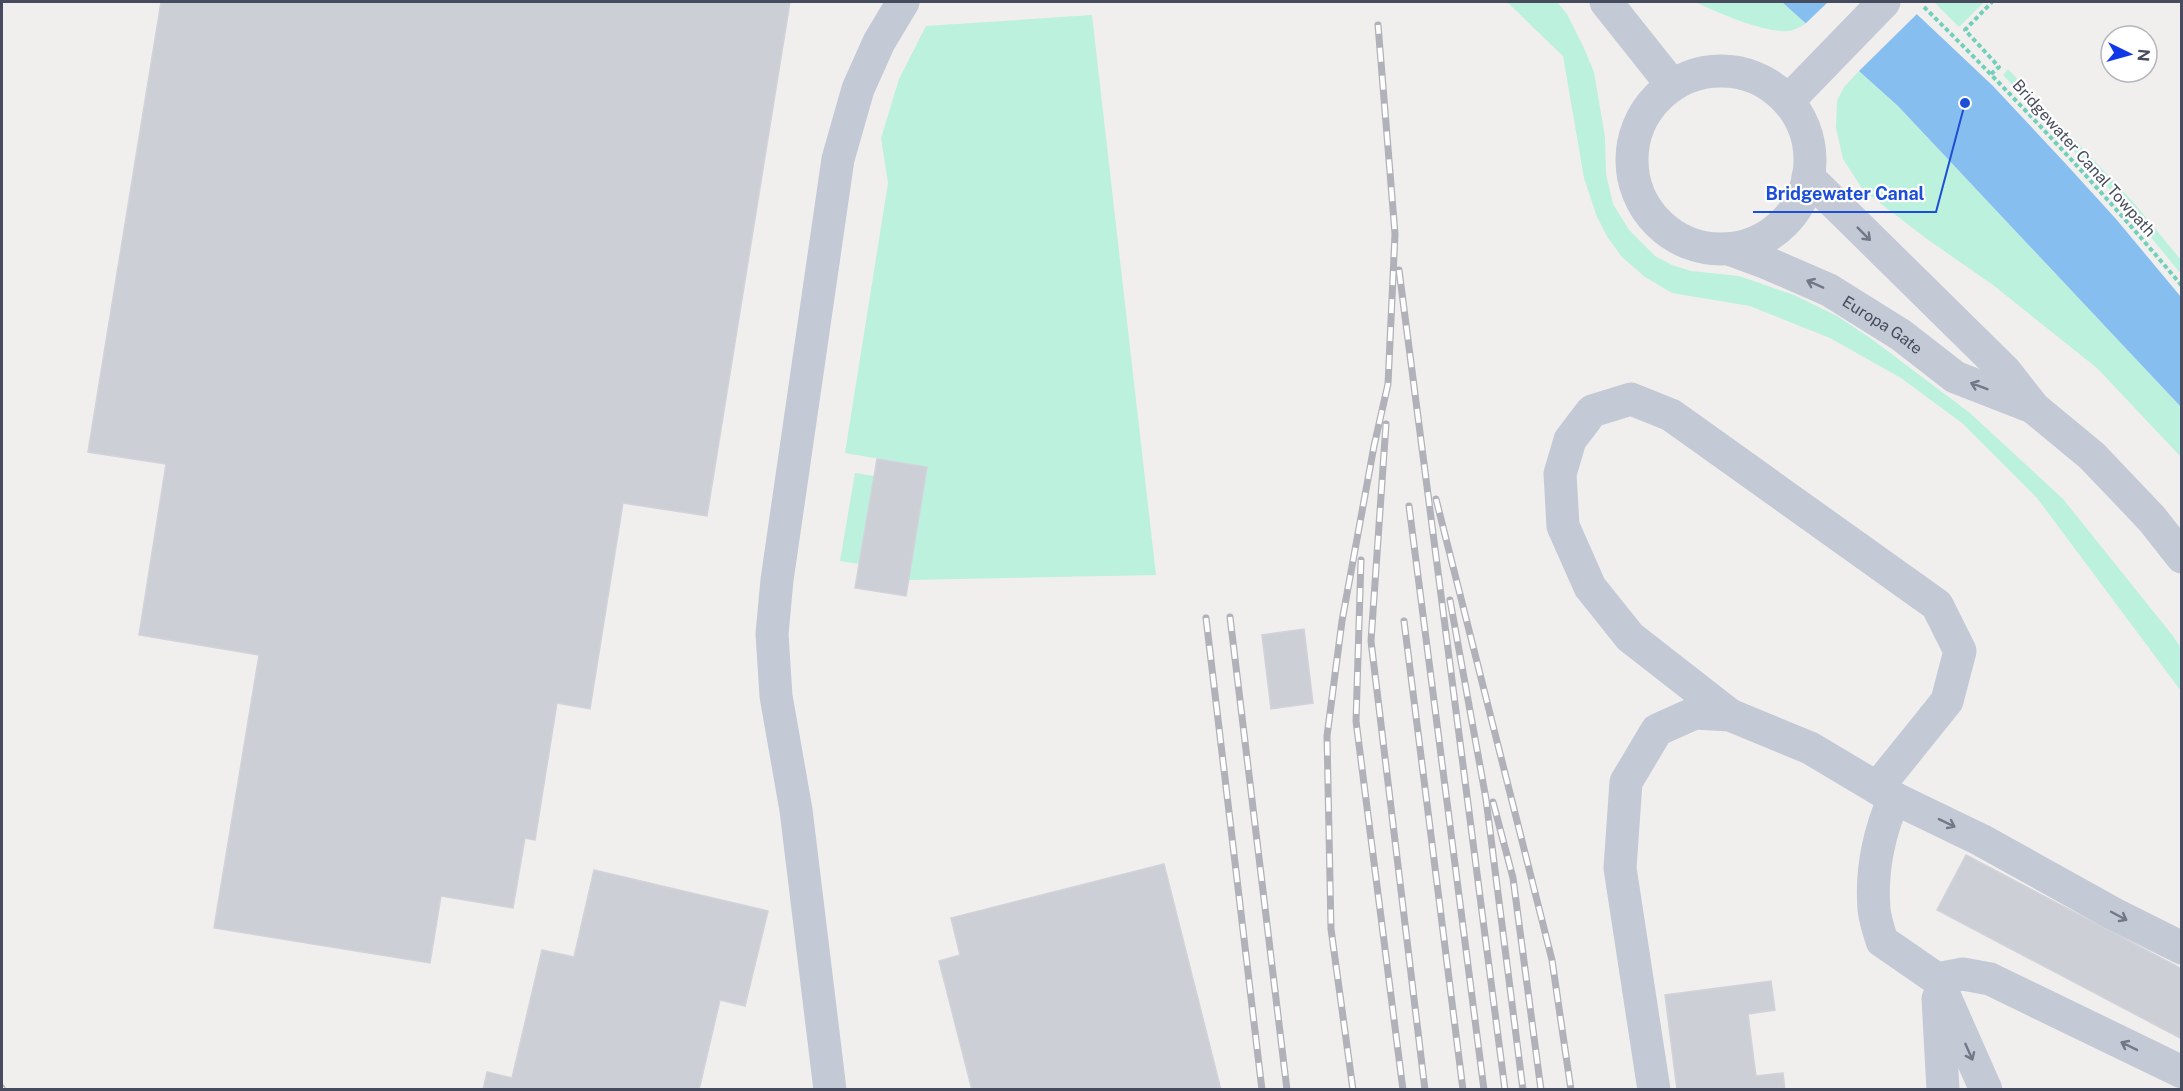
<svg xmlns="http://www.w3.org/2000/svg" width="2183" height="1091" font-family="'Public Sans',sans-serif">
	<style>
		.green { fill: #bbf1dd }
		.water { fill: #86bfef }
		.pier { fill: #f1efee }
		.building { fill: #cdcfd6; stroke: #d2d2da; stroke-width: 1.5 }
		.lines { fill: none; stroke-linecap: round; stroke-linejoin: round }
		.path { stroke: #71d0b9; stroke-width: 4; stroke-dasharray: 4.5 3; stroke-linecap: butt }
		.minor { stroke: #c4c9d6; stroke-width: 33 }
		.rail-casing { stroke: #b0b1b9; stroke-width: 7 }
		.rail { stroke: #fff; stroke-width: 4.5; stroke-dasharray: 14; stroke-linecap: butt }
		.oneway { stroke: #727887 }
		.labels { text-anchor: middle; dominant-baseline: central; stroke-width: 4.5; stroke-linejoin: round; paint-order: stroke }
		.street-label { font-size: 16px; fill: #464c5d; stroke: #fff }
		.leader { fill: none; stroke: #1d4ed8; stroke-width: 2 }
		.callout-dot { fill: #1d4ed8; stroke: #fff; stroke-width: 2 }
		.callout-label { font-size: 18px; text-anchor: middle; font-weight: bold; fill: #1d4ed8; stroke: #fff; stroke-width: 4.5; stroke-linejoin: round; paint-order: stroke }
	</style>
	<rect width="100%" height="100%" fill="#f1efee"/>
	<g class="green">
		<path d="M1507,2H1557L1567,14L1583,46L1594,72L1605,137L1606,174L1613,204L1629,230L1655,256L1672,265L1691,271L1739,276L1794,295L1837,316L1873,340L1970,413L2063,499L2173,636L2181,648V691L2037,498L1962,423L1901,378L1830,338L1750,306L1672,293L1645,277L1622,257L1608,238L1597,217L1584,178L1563,56Z"/>
		<path d="M1696,2H1782L1806,23C1802,26 1795,30 1789,31C1765,33 1717,13 1696,2Z"/>
		<path d="M1934,2H1984L1959,27Z"/>
		<path d="M1092,15L1156,575L909,580L927,467L845,453L888,183L881,138L899,79L926,26Z"/>
		<path d="M2008,69L2134,203L2181,260V274L2127,208L2003,75Z"/>
		<path d="M1859,71L1898,106L2181,407V457L2097,368L1993,285L1927,239L1863,190L1843,159L1836,128L1837,101L1844,87Z"/>
		<path d="M855,473L874,476L859,564L840,561Z"/>
	</g>
	<path class="water" d="M1782,2H1904L1993,86L2065,163L2116,219L2181,297V407L1898,106Z"/>
	<path class="pier" d="M1828,2H1909L1919,12L1857,73L1804,25Z"/>
	<g class="building">
		<path d="M161,2H790L707,516L623,503L590,709L557,703L535,840L525,838L513,908L441,896L430,963L214,928L259,655L139,635L166,464L88,452Z"/>
		<path d="M877,459L927,467L906,596L855,588Z"/>
		<path d="M1304,629L1313,703L1271,709L1262,635Z"/>
		<path d="M1966,855L2182,969V1039L1937,910Z"/>
		<path d="M1164,864L1221,1090H972L939,961L960,955L951,918Z"/>
		<path d="M594,870L768,911L745,1006L720,1000L699,1090H483L487,1072L512,1078L542,950L574,957Z"/>
		<path d="M1771,981L1775,1010L1748,1014L1756,1076L1783,1073L1785,1090H1677L1665,995Z"/>
	</g>
	<g class="lines">
		<g class="path">
			<path d="M1924,7C2014,96 2100,188 2182,286"/>
			<path d="M1991,74L1999,67L1965,30L1992,2"/>
		</g>
		<g class="minor">
			<path d="M1606,2L1672,85"/>
			<circle cx="1721" cy="160" r="89"/>
			<path d="M1788,101L1884,2"/>
			<path d="M1808,177L2005,371L2034,408L2092,456L2152,519L2182,557"/>
			<path id="s1" d="M1729,249L1767,263L1829,290L1901,335L1955,377L2032,407"/>
			<path d="M1730,715L1630,637L1590,587L1563,526L1560,474L1570,440L1592,411L1631,399L1671,415L1937,605L1960,651L1947,701L1877,788"/>
			<path d="M1894,798C1879,833 1871,871 1874,909C1875,920 1879,931 1882,941L1937,979L1986,1090"/>
			<path d="M1937,979L1963,974L1990,979L2182,1072"/>
			<path d="M1938,999L1943,1090"/>
			<path d="M830,1090L796,810L776,696L772,634L777,580L838,159L858,89L879,42L903,2"/>
			<path d="M1654,1090L1620,868L1626,782L1657,730L1695,713L1730,715L1810,748L1894,798L1981,840L2114,914L2182,948"/>
		</g>
		<defs>
			<g id="rail">
				<path d="M1399,270L1505,1090"/>
				<path d="M1386,424L1371,641L1425,1090"/>
				<path d="M1436,499L1552,960L1571,1090"/>
				<path d="M1409,506L1484,1090"/>
				<path d="M1361,560L1356,721L1403,1090"/>
				<path d="M1450,600L1486,799L1523,1090"/>
				<path d="M1230,617L1287,1090"/>
				<path d="M1206,618L1262,1090"/>
				<path d="M1404,621L1463,1090"/>
				<path d="M1493,802L1513,878L1541,1090"/>
				<path d="M2,1088L3,1090"/>
				<path d="M1353,1090L1331,929L1327,736L1342,621L1374,446L1388,384L1395,234L1378,25"/>
			</g>
		</defs>
		<use href="#rail" class="rail-casing"/>
		<use href="#rail" class="rail"/>
	</g>
	<defs><path id="oneway-shaft" d="M-6 0H5M1.5-3L5.5 0L1.5 3" fill="none" stroke-width="1.6" stroke-linecap="round" stroke-linejoin="round" transform="scale(1.5)"/></defs>
	<g class="oneway">
		<use href="#oneway-shaft" transform="translate(1864 234) rotate(45)"/>
		<use href="#oneway-shaft" transform="translate(1815 284) rotate(-156)"/>
		<use href="#oneway-shaft" transform="translate(1979 386) rotate(-159)"/>
		<use href="#oneway-shaft" transform="translate(1947 823) rotate(26)"/>
		<use href="#oneway-shaft" transform="translate(2119 916) rotate(28)"/>
		<use href="#oneway-shaft" transform="translate(2129 1046) rotate(-154)"/>
		<use href="#oneway-shaft" transform="translate(1969 1052) rotate(66)"/>
	</g>
	<g class="labels">
		<g class="street-label">
			<text transform="translate(2084 158) rotate(48)">Bridgewater Canal Towpath</text>
			<text stroke="none"><textPath href="#s1" startOffset="172">Europa Gate</textPath></text>
		</g>
	</g>
	<path class="leader" d="M1965 103L1936 212H1753"/>
	<circle class="callout-dot" cx="1965" cy="103" r="6"/>
	<g class="callout-label">
		<text x="1845" y="200">Bridgewater Canal</text>
	</g>
	<rect width="2183" height="1091" fill="none" stroke="#464c5d" stroke-width="6"/>
	<g transform="translate(2129 54) rotate(95)"><circle r="28" fill="#ffffff" stroke="#b5b7be" stroke-width="1.5"/>
	<path d="M0-4.5L10 22L0 15L-10 22Z" fill="#1239e7"/>
	<text y="-9" font-size="16" font-weight="bold" text-anchor="middle" fill="#464c5d">N</text>
	</g>
</svg>
